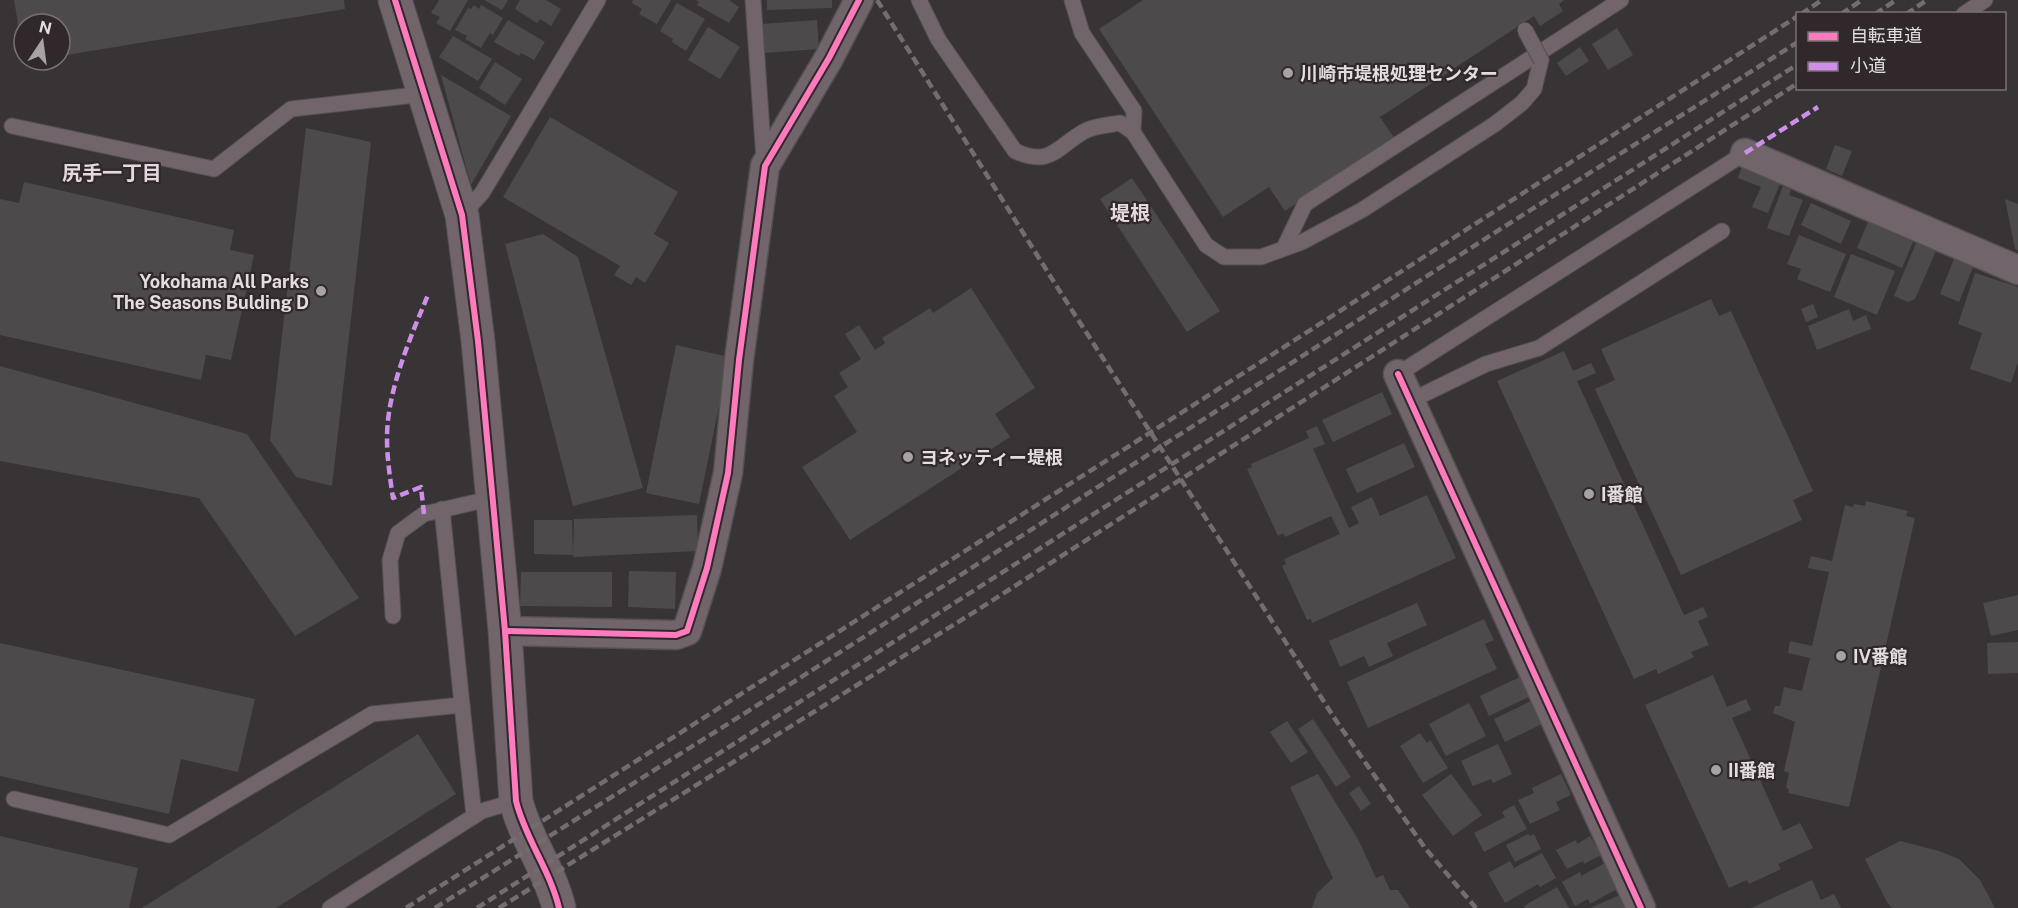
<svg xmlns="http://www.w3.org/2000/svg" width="2018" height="908" font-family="'Public Sans','Noto Sans JP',sans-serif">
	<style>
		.building { fill: #4d4a4c }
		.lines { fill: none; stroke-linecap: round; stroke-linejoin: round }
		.service-casing { stroke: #535051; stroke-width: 17 }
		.minor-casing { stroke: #535051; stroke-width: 31 }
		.tertiary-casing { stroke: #535051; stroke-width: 35 }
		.service { stroke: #71656b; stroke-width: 15 }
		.minor { stroke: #71656b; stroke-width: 28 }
		.tertiary { stroke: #71656b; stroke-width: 33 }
		.rail { stroke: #746d70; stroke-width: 4.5; stroke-dasharray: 9 4.5; stroke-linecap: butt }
		.service-bridge-casing { stroke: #535051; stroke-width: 17; stroke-linecap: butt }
		.service-bridge { stroke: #71656b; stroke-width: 15 }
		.quiet { stroke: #ce8fe9; stroke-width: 4.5; stroke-dasharray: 9 4.5; stroke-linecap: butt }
		.cycleway-casing { stroke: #30282b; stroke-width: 10 }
		.cycleway { stroke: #fd7abc; stroke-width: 6 }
		.poi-dot { fill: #a7a2a4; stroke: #30282b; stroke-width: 2 }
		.labels { text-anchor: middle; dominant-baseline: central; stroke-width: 4.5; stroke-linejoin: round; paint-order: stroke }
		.poi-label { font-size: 18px; font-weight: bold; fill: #e3dddf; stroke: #30282b; text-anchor: start }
		.neighbourhood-label { font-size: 20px; font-weight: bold; fill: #e4d9de; stroke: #30282b }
	</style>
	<rect width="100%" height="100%" fill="#383436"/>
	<g class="building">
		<path d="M14,0H344L345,9L60,56V24H24L23,53Z"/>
		<path d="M439,0H468L450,31L436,23L440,17L431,13Z"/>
		<path d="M484,0H508L502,10Z"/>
		<path d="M520,0H546L561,9L551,26L540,19L537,23L515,9Z"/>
		<path d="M633,0H671L657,24L639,14L642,9L632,3Z"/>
		<path d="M696,0H731L730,1L739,7L729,23L697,5L699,2Z"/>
		<path d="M767,0H832V8L767,10Z"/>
		<path d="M1143,0H1564L1559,4L1563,11L1540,26L1534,16L1380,117L1395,139L1285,211L1269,187L1223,217L1099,29Z"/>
		<path d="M677,3L705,19L686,51L672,42L673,39L660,31Z"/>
		<path d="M474,5L479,9L481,5L503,18L493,35L490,33L481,48L465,39L467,36L455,30L468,8L471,9Z"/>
		<path d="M508,20L545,42L534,60L521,53L519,56L494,42Z"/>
		<path d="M817,20L819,49L764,53L762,24Z"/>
		<path d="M708,27L740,47L720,79L688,60Z"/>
		<path d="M1617,28L1633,55L1608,70L1592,44Z"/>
		<path d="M453,36L492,59L478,81L439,57Z"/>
		<path d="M1580,47L1589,61L1566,76L1557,63Z"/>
		<path d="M495,62L522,79L505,105L479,88Z"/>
		<path d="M441,75L511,116L471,185Z"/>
		<path d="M550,117L678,192L654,234L669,243L645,283L636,277L631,285L614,275L620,266L503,197Z"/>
		<path d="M306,128L371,142L332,486L296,477L270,440Z"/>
		<path d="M1835,145L1852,151L1842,176L1826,169Z"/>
		<path d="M1742,166L1781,181L1768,213L1752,207L1761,187L1738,178Z"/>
		<path d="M1132,178L1220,311L1187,332L1100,199Z"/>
		<path d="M24,182L234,230L230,250L254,255L231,360L206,355L201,380L0,335V199L19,203Z"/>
		<path d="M1783,186L1791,190L1789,195L1803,200L1789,236L1767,228Z"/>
		<path d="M2005,199L2018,204V250L2015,249Z"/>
		<path d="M1811,203L1851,221L1841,244L1801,225Z"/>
		<path d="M1868,222L1913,242L1902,268L1857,248Z"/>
		<path d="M543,234L578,257L643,488L573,506L505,244Z"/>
		<path d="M1799,235L1846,254L1830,292L1797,279L1801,269L1787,264Z"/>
		<path d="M1916,243L1936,251L1915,299L1908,302L1894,296Z"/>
		<path d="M1851,254L1895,271L1877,315L1834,297Z"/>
		<path d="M1954,259L1973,267L1959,302L1940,294Z"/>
		<path d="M1975,273L2018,287V362L2011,383L1970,369L1982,333L1958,324Z"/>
		<path d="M971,288L1035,388L995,414L1010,437L850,540L802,467L857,432L834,396L848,387L839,373L861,359L845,334L859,325L875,350L885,343L882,338L930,308L933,313Z"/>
		<path d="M1711,299L1719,316L1731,311L1813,491L1793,500L1802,520L1681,575L1595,389L1615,380L1601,349Z"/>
		<path d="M1813,304L1818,317L1806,322L1801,309Z"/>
		<path d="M1849,309L1853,321L1866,315L1871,329L1817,350L1808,326Z"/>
		<path d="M676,345L729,357L699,504L646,493Z"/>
		<path d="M1564,351L1573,371L1591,363L1596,373L1577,381L1684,615L1703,607L1708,617L1698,621L1709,645L1691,652L1694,657L1658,674L1656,669L1634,679L1497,381Z"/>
		<path d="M0,366L247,434L359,598L295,636L199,498L0,461Z"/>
		<path d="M1382,392L1392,414L1333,442L1322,420Z"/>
		<path d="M1317,426L1325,444L1313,449L1349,528L1359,523L1351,507L1372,497L1380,516L1427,495L1456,558L1312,623L1311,619L1307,620L1282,566L1286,564L1284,559L1340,534L1331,516L1285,537L1283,533L1278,536L1247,469L1252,467L1251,464L1309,438L1306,431Z"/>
		<path d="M1404,443L1415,467L1357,493L1346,469Z"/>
		<path d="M1866,501L1908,511L1906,516L1915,518L1849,807L1788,793L1789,789L1786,788L1789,773L1784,771L1795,722L1773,713L1775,706H1780L1784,687L1802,691L1810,658L1788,653L1790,641L1812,646L1829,572L1808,568L1811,556L1832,561L1845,505L1853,507L1854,504L1865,506Z"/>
		<path d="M697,515L698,551L573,557L574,519Z"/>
		<path d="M534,520H572L573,555L534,554Z"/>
		<path d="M629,571L676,572L675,609L628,607Z"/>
		<path d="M521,572H612V607L520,606Z"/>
		<path d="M2018,595V630L1991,636L1983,603Z"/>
		<path d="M1417,603L1427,625L1387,643L1393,656L1369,667L1364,656L1340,667L1329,641Z"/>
		<path d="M1484,619L1494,640L1485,644L1497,669L1368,728L1347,682Z"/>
		<path d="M2018,642V673L1988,674L1987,643Z"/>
		<path d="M0,643L255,699L238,772L181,759L169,814L0,776Z"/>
		<path d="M1524,675L1533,695L1489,716L1480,696Z"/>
		<path d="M1713,675L1727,707L1746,699L1751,710L1732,718L1783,831L1800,823L1813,848L1778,864L1781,869L1749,884L1747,880L1729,888L1645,705Z"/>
		<path d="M1535,699L1546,722L1505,742L1494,719Z"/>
		<path d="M1469,703L1486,736L1446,756L1429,724Z"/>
		<path d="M1313,719L1351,777L1336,787L1298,729Z"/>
		<path d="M1287,721L1308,752L1291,763L1270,732Z"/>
		<path d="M1420,733L1427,743L1430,740L1448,768L1423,783L1400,746Z"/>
		<path d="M418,734L456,794L276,908H142Z"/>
		<path d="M1498,744L1512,774L1493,783L1491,779L1473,786L1461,761Z"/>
		<path d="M1318,774L1358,839L1376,878L1383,875L1390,890H1398L1410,908H1312L1317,893L1333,878L1290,787Z"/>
		<path d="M1451,774L1482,815L1453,836L1422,795Z"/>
		<path d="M1561,774L1571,795L1556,802L1560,810L1530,824L1518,800L1534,793L1532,788Z"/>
		<path d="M1359,786L1371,804L1361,811L1349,793Z"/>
		<path d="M1514,805L1527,829L1484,852L1474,833L1505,817L1502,812Z"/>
		<path d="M1528,834L1530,836L1534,834L1541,849L1515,862L1506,845Z"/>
		<path d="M0,836L138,868L129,908H0Z"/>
		<path d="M1590,836L1601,855L1584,864L1583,861L1567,869L1556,850L1576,840L1577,844Z"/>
		<path d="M1900,841L1939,851L1959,859L1980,880L1995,908H1892L1887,902L1865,859Z"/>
		<path d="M1542,853L1556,878L1540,887L1538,884L1505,903L1488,873L1510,861L1514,868Z"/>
		<path d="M1605,863L1619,888L1590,904L1588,899L1575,906L1562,882L1580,872L1581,876Z"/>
		<path d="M1812,880L1821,900L1834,894L1841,908H1751Z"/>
		<path d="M1557,887L1569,908H1525L1524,906Z"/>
		<path d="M1620,895L1625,908H1590Z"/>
	</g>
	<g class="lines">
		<defs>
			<g id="service">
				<path d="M753,0L764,160"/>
				<path d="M919,0L938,39L1015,151C1050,167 1056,148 1083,132C1093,126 1109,125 1120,123L1133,132L1206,245L1224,257H1261L1302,242L1362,210L1495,124L1522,103L1534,89L1541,60"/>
				<path d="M1072,0L1082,33L1134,111L1133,132"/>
				<path d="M1964,14L1985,0"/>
				<path d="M12,126L214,169L291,109L425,94"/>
				<path d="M462,215L482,193L598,0"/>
				<path d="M1284,248L1305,204L1621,0"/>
				<path d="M1398,374L1745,153"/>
				<path d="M1410,401L1486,364L1539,348L1722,231"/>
				<path d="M393,616L390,560L398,533L424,514L493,498"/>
				<path d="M462,705L474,816"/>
				<path d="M14,799L169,835L372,714L462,705L442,509"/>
				<path d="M330,908L482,811L516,801"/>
			</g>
			<g id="minor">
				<path d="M1745,153L2018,270"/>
				<path d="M1398,374L1641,908"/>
				<path d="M505,631L676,635L687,631L707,568L728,473L739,360L765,166L829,58L859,0"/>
			</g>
			<path id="tertiary" d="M395,0L462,215L478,341L505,631L516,801C525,838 550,870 559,908"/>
		</defs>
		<use href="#service" class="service-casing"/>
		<use href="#minor" class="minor-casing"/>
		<use href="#tertiary" class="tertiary-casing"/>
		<use href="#service" class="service"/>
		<use href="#minor" class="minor"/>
		<use href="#tertiary" class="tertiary"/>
		<g class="rail">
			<path d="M877,0L1059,290L1337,722L1425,848L1476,908"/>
			<path d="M1801,14L1822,0"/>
			<path d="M1841,14L1862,0"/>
			<path d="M1875,14L1896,0"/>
			<path d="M1906,14L1927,0"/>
			<path d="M406,908L1256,365L1798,16"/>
			<path d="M435,908L742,715L1502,228L1798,42"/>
			<path d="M477,908L1798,64"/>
			<path d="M499,908L979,609L1798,83"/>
		</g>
		<defs>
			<path id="service-bridge" d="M1525,30L1541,60"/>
		</defs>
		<use href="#service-bridge" class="service-bridge-casing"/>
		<use href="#service-bridge" class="service-bridge"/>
		<g class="quiet">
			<path d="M1745,153L1818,107"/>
			<path d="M424,514L421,487L393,498C390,478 387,458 387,438C387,391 410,338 428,295"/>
		</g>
		<defs>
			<g id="cycleway">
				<path d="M395,0L462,215L478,341L505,631L516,801C525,838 550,870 559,908"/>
				<path d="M1398,374L1641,908"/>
				<path d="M505,631L676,635L687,631L707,568L728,473L739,360L765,166L829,58L859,0"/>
			</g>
		</defs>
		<use href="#cycleway" class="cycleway-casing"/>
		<use href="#cycleway" class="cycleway"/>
	</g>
	<g class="poi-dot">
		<circle cx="1288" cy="73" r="6"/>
		<circle cx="321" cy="291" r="6"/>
		<circle cx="908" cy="457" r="6"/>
		<circle cx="1589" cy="494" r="6"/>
		<circle cx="1841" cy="656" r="6"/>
		<circle cx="1716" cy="770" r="6"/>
	</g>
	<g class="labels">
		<g class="poi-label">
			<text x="1300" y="73">川崎市堤根処理センター</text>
			<text x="309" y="281" text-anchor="end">Yokohama All Parks<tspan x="309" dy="21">The Seasons Bulding D</tspan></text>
			<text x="920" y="457">ヨネッティー堤根</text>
			<text x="1601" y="494">I番館</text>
			<text x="1853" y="656">IV番館</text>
			<text x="1728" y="770">II番館</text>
		</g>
		<g class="neighbourhood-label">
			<text x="112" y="173">尻手一丁目</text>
			<text x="1130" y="213">堤根</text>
		</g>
	</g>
	<rect x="1796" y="12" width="210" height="78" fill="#30282b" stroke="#787073" stroke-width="1.5"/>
	<rect x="1808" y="32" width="30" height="9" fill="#fd7abc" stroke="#787073" stroke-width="1.5"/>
	<text x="1850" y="42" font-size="18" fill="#e3dddf">自転車道</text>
	<rect x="1808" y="62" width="30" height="9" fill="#ce8fe9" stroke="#787073" stroke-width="1.5"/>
	<text x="1850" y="72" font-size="18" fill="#e3dddf">小道</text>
	<g transform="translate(42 42) rotate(13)"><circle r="28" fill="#30282b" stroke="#787073" stroke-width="1.5"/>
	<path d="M0-4.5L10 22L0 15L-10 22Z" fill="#a7a2a4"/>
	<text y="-9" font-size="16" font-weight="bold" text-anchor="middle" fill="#e3dddf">N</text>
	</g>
</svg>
